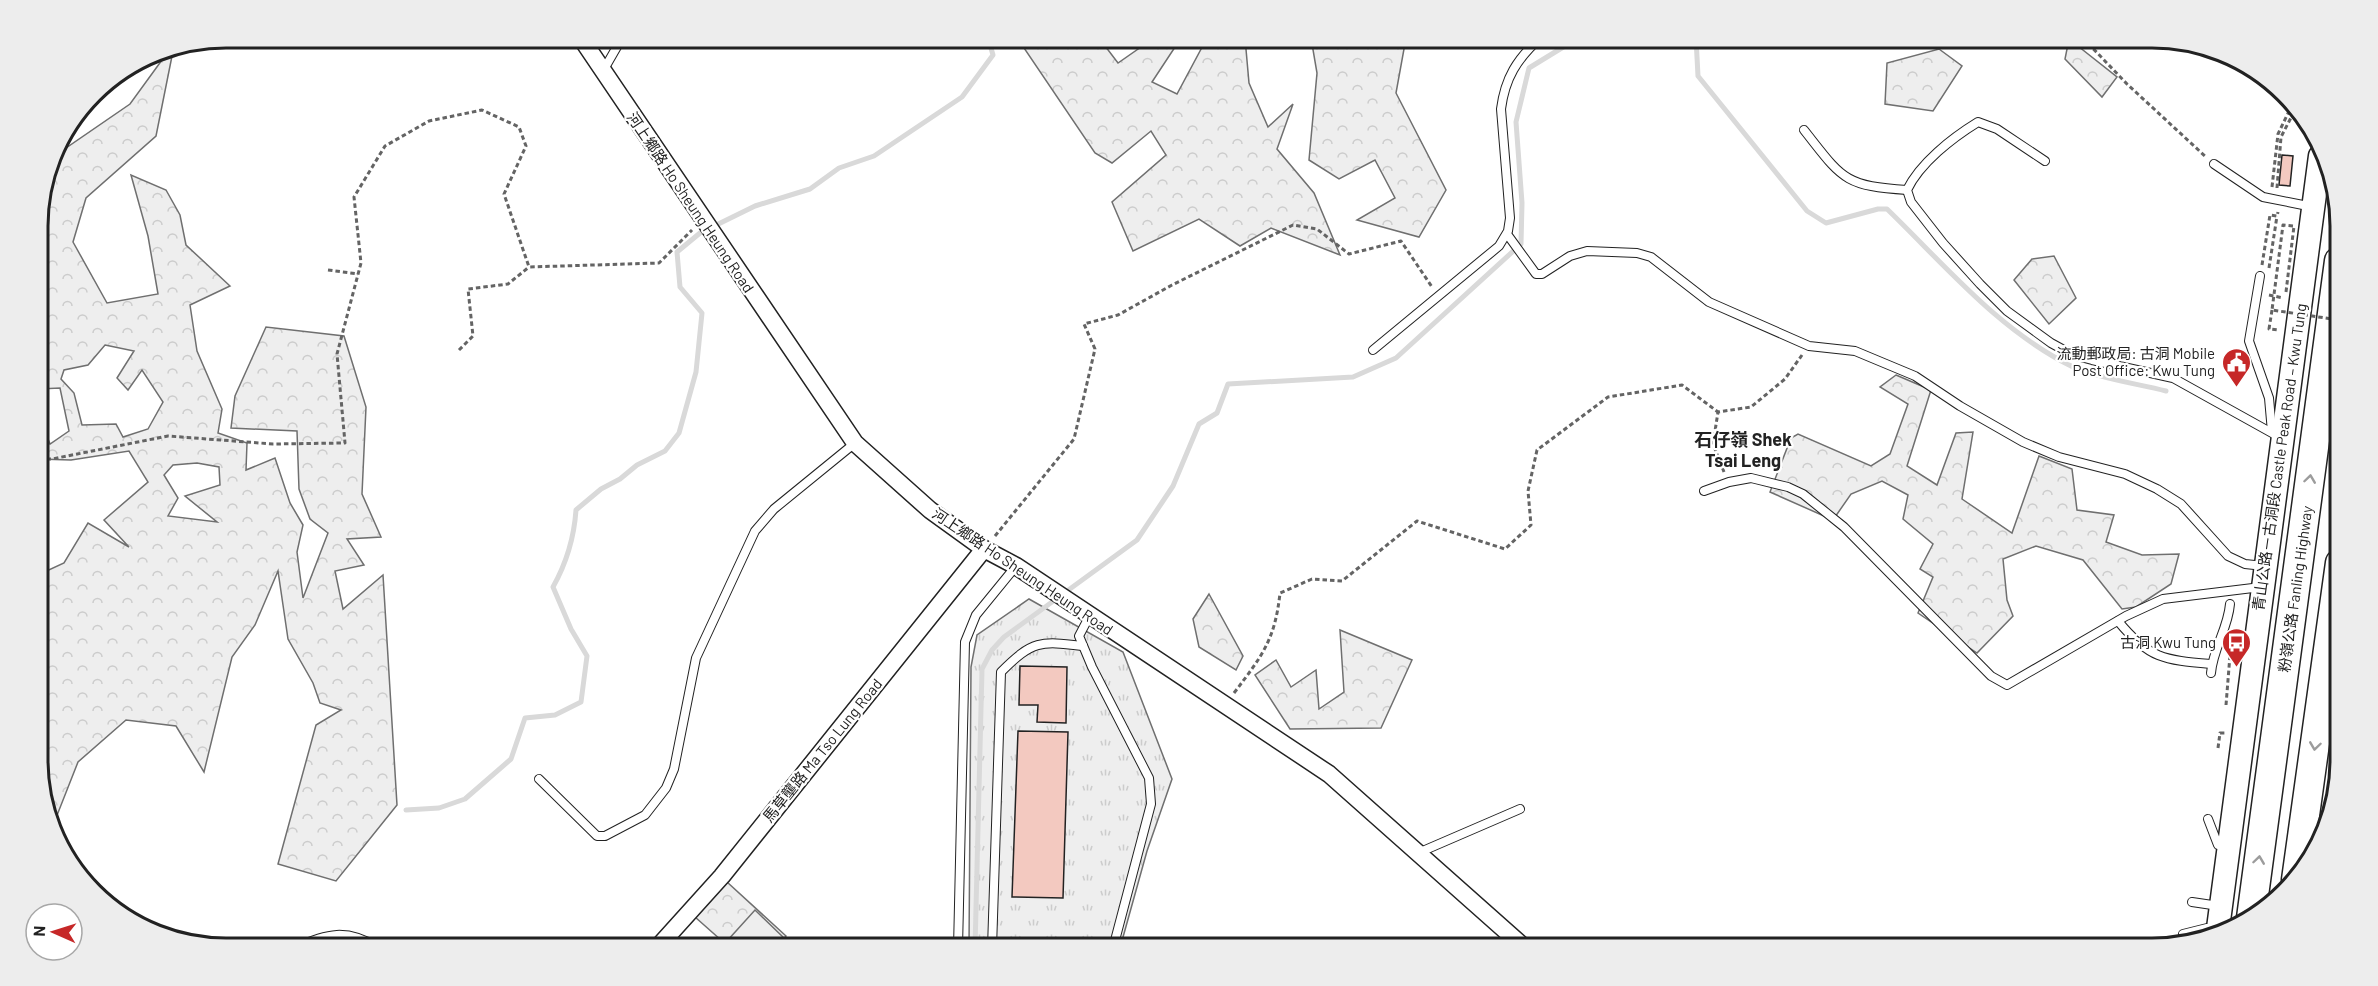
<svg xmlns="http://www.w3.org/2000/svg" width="2378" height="986" font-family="Barlow,'Noto Sans SC',sans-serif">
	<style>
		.grass { fill: url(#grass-tufts); stroke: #6f6f6f; stroke-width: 1.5 }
		.forest { fill: url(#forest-crowns); stroke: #6f6f6f; stroke-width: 1.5; fill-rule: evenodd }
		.garden { fill: #eee; stroke: #6f6f6f; stroke-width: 1.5 }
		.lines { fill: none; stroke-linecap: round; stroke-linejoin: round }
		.stream { stroke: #d9d9d9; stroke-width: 5 }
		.building { fill: #f3c9c0; stroke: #222; stroke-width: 1.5 }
		.service-casing { stroke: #222; stroke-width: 10 }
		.minor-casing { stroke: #222; stroke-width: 19 }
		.secondary-casing { stroke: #222; stroke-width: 25 }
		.motorway-casing { stroke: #222; stroke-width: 31 }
		.path { stroke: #646464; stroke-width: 3; stroke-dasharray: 4.5 3; stroke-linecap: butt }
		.service { stroke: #fff; stroke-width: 8 }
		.minor { stroke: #fff; stroke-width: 16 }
		.secondary { stroke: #fff; stroke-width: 22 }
		.motorway { stroke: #fff; stroke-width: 28 }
		.path-bridge { stroke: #646464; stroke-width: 3; stroke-dasharray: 4.5 3; stroke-linecap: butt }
		.oneway { stroke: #9c9c9c }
		.labels { text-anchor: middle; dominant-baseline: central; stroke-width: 4.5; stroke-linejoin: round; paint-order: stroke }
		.street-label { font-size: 15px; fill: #222; stroke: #fff }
		.poi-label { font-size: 15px; fill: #222; stroke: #fff; text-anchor: end }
		.quarter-label { font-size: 18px; font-weight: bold; fill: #222; stroke: #fff }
		.rim { fill: none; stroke: #222; stroke-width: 3 }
	</style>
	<defs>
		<pattern id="grass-tufts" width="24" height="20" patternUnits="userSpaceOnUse" patternTransform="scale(1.5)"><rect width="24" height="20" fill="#eee"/><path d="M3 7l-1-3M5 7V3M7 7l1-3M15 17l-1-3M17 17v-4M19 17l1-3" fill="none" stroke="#ccc"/></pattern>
		<pattern id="forest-crowns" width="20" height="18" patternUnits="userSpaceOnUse" patternTransform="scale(1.5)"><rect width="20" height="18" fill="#eee"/><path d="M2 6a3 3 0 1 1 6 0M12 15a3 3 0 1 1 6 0" fill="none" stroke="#ccc"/></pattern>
	</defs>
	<rect width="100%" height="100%" fill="#fff"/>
	<path class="grass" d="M1029,599L1123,652L1172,779L1147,851L1120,948H969L971,667L977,635Z"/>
	<g class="forest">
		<path d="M1038,38H1099L1118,63L1154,38H1181L1152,82L1177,94L1207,38H1245L1249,83L1268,127L1293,104L1277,149L1314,193L1340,255L1271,228L1240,246L1199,219L1133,251L1112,202L1166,155L1151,131L1112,163L1095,153L1024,48Z"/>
		<path d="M1311,38H1406L1396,93L1446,190L1419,237L1357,220L1395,198L1375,160L1339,179L1309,160L1317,73Z"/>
		<path d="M2069,39L2117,77L2102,97L2065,59Z"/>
		<path d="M188,45L172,56L156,136L86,198L73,242L107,303L158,294L148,236L131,175L166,190L180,215L186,245L230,286L190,305L197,351L222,409L218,433L247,443L246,470L275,458L290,503L303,525L297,552L303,598L328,533L310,519L299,489L297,431L231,428L235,396L266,327L344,336L366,407L362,494L381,537L347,539L364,565L335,571L343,609L383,575L397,805L336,881L278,864L316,725L341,710L320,703L313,683L288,639L278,571L255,625L232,657L204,772L176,726L126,720L78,762L54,823L41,796L40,574L64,563L88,523L129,547L104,520L148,482L129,451L71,460L39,459V416L50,444L69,431L60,388L39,389L38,258H41L38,242V213L53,157L130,104L170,49ZM105,345L134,351L117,378L128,390L142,370L163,402L148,429L123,437L116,424L82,425L74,393L61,379L64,370L88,365ZM197,463L219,467L220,485L185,496L217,522L168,516L178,498L164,475L173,465Z"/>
		<path d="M1939,49L1962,66L1933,111L1885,104L1887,63Z"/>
		<path d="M2054,256L2076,298L2049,324L2014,280L2032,259Z"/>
		<path d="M1896,375L1931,390L1907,466L1937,485L1956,433L1973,432L1962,499L2012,533L2039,456L2072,469L2077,510L2114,515L2106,542L2142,555L2179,554L2171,584L2136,607L2122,609L2083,560L2036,546L2003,559L2007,600L2013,616L1977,653L1918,613L1933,577L1920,569L1933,544L1903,519L1908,495L1882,481L1851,494L1833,520L1770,492L1791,438L1798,434L1871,466L1890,454L1908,404L1880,387Z"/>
		<path d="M1209,594L1243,656L1236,670L1199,647L1193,619Z"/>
		<path d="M1340,630L1412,660L1381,728L1290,729L1255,675L1276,660L1291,687L1316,670L1319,709L1344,692Z"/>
		<path d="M727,882L786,936L775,948H730L695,917Z"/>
	</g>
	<path class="garden" d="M755,910L784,938L774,948H735L727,941Z"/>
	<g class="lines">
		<g class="stream">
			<path d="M1696,38L1698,76L1807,211L1826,223L1878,209H1887C1945,265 1999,331 2073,367C2097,378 2139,384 2166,391"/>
			<path d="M406,810L439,808L465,799L511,759L525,718L555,715L581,702L587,656L571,629L553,587C567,562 574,539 576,510L601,489L620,479L637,465L665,451L679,433L696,372L702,313L680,287L677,252L700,233L755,206L810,189L839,168L874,156L962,97L993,55L988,38"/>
			<path d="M975,948L982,669L992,650L1004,637L1137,540L1173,486L1199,424L1217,413L1228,384L1353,377L1396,358L1521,244L1522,203L1516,122L1529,68L1578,38"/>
		</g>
	</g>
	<g class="building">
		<path d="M2282,155L2293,156L2290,186L2279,185Z"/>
		<path d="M1020,666L1067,667L1066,723L1037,722L1038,705H1019Z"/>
		<path d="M1018,731L1068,732L1063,898L1012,897Z"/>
	</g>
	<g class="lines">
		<defs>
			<g id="service">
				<path d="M603,71L622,38"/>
				<path d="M1804,130C1842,178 1843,186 1907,190"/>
				<path d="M2045,161L1997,129L1978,122C1952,138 1920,163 1907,190L1911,202L1943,243L1980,284L2007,311L2051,343L2073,355L2092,360L2173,378L2281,438"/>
				<path d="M2214,164L2263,197L2313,207"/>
				<path d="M1507,234L1536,274H1542L1570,256L1587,251L1637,253L1651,257L1709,302L1809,346L1855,351L1915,376L1960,406L2023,442L2059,457L2125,474L2157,489L2181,504L2228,556L2245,564L2264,566"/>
				<path d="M2260,276L2249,341L2269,398L2272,432"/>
				<path d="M1373,350L1499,246L1508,231L1510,218L1501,109C1505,78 1517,59 1540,38"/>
				<path d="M1704,491L1729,482L1751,478L1788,487L1803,494L1844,527L1991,676L2007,685L2126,616L2163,599L2261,587"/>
				<path d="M1090,615L1079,636L1092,667L1149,778L1151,804L1113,948"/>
				<path d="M2118,621C2149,659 2164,660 2212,664"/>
				<path d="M2211,673C2213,648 2228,629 2230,604"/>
				<path d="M539,779L597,836H605L645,815L666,788L674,769L696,658L755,531L774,509L855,443"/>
				<path d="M2208,819L2218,845L2226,846"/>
				<path d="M1418,853L1520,809"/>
				<path d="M2192,902L2219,906"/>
				<path d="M2183,934L2207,928L2217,930"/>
				<path d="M294,948C327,933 347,928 379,948"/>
				<path d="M958,948L965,642L976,615L1016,566"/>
				<path d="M992,948L1001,672C1033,640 1040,641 1083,646"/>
			</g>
			<g id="minor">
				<path d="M581,38L855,443L930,510L984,549L1016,566L1329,774L1525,948"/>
				<path d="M657,948L722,876L984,549"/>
			</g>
			<path id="secondary" d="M2217,936L2320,156"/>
			<g id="motorway">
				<path d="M2296,880L2340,563"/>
				<path d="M2251,918L2339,261"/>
			</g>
		</defs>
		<use href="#service" class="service-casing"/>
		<use href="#minor" class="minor-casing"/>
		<use href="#secondary" class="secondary-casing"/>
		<use href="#motorway" class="motorway-casing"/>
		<g class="path">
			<path d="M2083,38L2127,84L2206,157"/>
			<path d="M2272,187L2278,134L2293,103"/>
			<path d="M2277,188L2281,137L2297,106"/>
			<path d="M2262,265L2270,215L2277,216L2278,212"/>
			<path d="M2269,268L2277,216"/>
			<path d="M328,270L358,274"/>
			<path d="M2269,295L2283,298"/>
			<path d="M2272,310L2269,329L2278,330"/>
			<path d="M459,350L473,336L468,289L508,284L529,267"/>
			<path d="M39,459H52L168,436L273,444L345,443L337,354L361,263L354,197L385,146L429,121L482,110L519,127L526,146L504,194L529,267L659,263L692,230"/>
			<path d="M1724,472L1713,444L1718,412L1751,407L1785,379L1802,355"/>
			<path d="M995,536L1074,439L1095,349L1084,324L1118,315L1172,285L1293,225L1317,229L1349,254L1401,241L1432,287"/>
			<path d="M1234,693C1262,656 1275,640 1280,593L1312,579L1342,581L1417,521L1505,549L1531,525L1528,491L1537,450L1608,397L1682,385L1718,412"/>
			<path d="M2226,705L2230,655"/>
			<path d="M2218,748L2220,733H2225"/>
		</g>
		<use href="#service" class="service"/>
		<use href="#minor" class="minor"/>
		<use href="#secondary" class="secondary"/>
		<use href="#motorway" class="motorway"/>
		<path class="path-bridge" d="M2286,292L2294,226L2283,225L2272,310L2339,320"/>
	</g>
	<defs><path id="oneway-chevron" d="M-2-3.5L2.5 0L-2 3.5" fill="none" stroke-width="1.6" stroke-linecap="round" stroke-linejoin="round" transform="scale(1.5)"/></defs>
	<g class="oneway">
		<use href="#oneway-chevron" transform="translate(2310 479) rotate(-82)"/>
		<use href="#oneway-chevron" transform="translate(2315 746) rotate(98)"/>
		<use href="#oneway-chevron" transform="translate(2259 860) rotate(-82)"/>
	</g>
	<defs>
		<symbol id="civic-pin" viewBox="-11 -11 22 30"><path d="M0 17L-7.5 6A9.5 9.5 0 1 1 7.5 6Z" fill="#c62828" stroke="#fff"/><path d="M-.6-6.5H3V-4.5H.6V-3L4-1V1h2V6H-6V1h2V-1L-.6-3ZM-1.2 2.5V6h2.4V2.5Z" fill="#fff"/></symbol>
		<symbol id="bus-pin" viewBox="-11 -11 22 30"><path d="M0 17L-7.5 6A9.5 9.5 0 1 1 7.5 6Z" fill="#c62828" stroke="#fff"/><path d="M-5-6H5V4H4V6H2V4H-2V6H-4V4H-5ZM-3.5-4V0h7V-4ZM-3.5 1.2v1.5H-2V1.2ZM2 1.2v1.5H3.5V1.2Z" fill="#fff"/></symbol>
	</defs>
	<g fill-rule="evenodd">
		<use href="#civic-pin" x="2220" y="346" width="33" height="45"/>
		<use href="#bus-pin" x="2220" y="626" width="33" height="45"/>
	</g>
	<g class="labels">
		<g class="street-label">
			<text transform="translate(691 202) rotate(56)">河上鄉路 Ho Sheung Heung Road</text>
			<text transform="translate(2279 457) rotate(-82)">青山公路－古洞段 Castle Peak Road – Kwu Tung</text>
			<text transform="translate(1023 571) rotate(34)">河上鄉路 Ho Sheung Heung Road</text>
			<text transform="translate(2295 589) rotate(-82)">粉嶺公路 Fanling Highway</text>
			<text transform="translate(822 750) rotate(-51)">馬草壟路 Ma Tso Lung Road</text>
		</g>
		<g class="poi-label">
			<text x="2215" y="353">流動郵政局: 古洞 Mobile<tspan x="2215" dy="17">Post Office: Kwu Tung</tspan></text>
			<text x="2216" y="642">古洞 Kwu Tung</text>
		</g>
		<g class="quarter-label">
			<text x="1743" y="439">石仔嶺 Shek<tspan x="1743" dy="21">Tsai Leng</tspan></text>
		</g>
	</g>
	<path d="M0 0H2378V986H0ZM226 48H2152A178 178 0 0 1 2330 226V760A178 178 0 0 1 2152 938H226A178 178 0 0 1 48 760V226A178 178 0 0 1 226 48Z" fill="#ededed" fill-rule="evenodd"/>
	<path class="rim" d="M226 48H2152A178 178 0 0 1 2330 226V760A178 178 0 0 1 2152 938H226A178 178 0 0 1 48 760V226A178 178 0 0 1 226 48Z"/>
	<g transform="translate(54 932) rotate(273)"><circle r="28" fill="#ffffff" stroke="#a7a7a7" stroke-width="1.5"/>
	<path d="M0-4.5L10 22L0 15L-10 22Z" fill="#c62828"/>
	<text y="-9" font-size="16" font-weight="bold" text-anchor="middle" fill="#222222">N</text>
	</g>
</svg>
